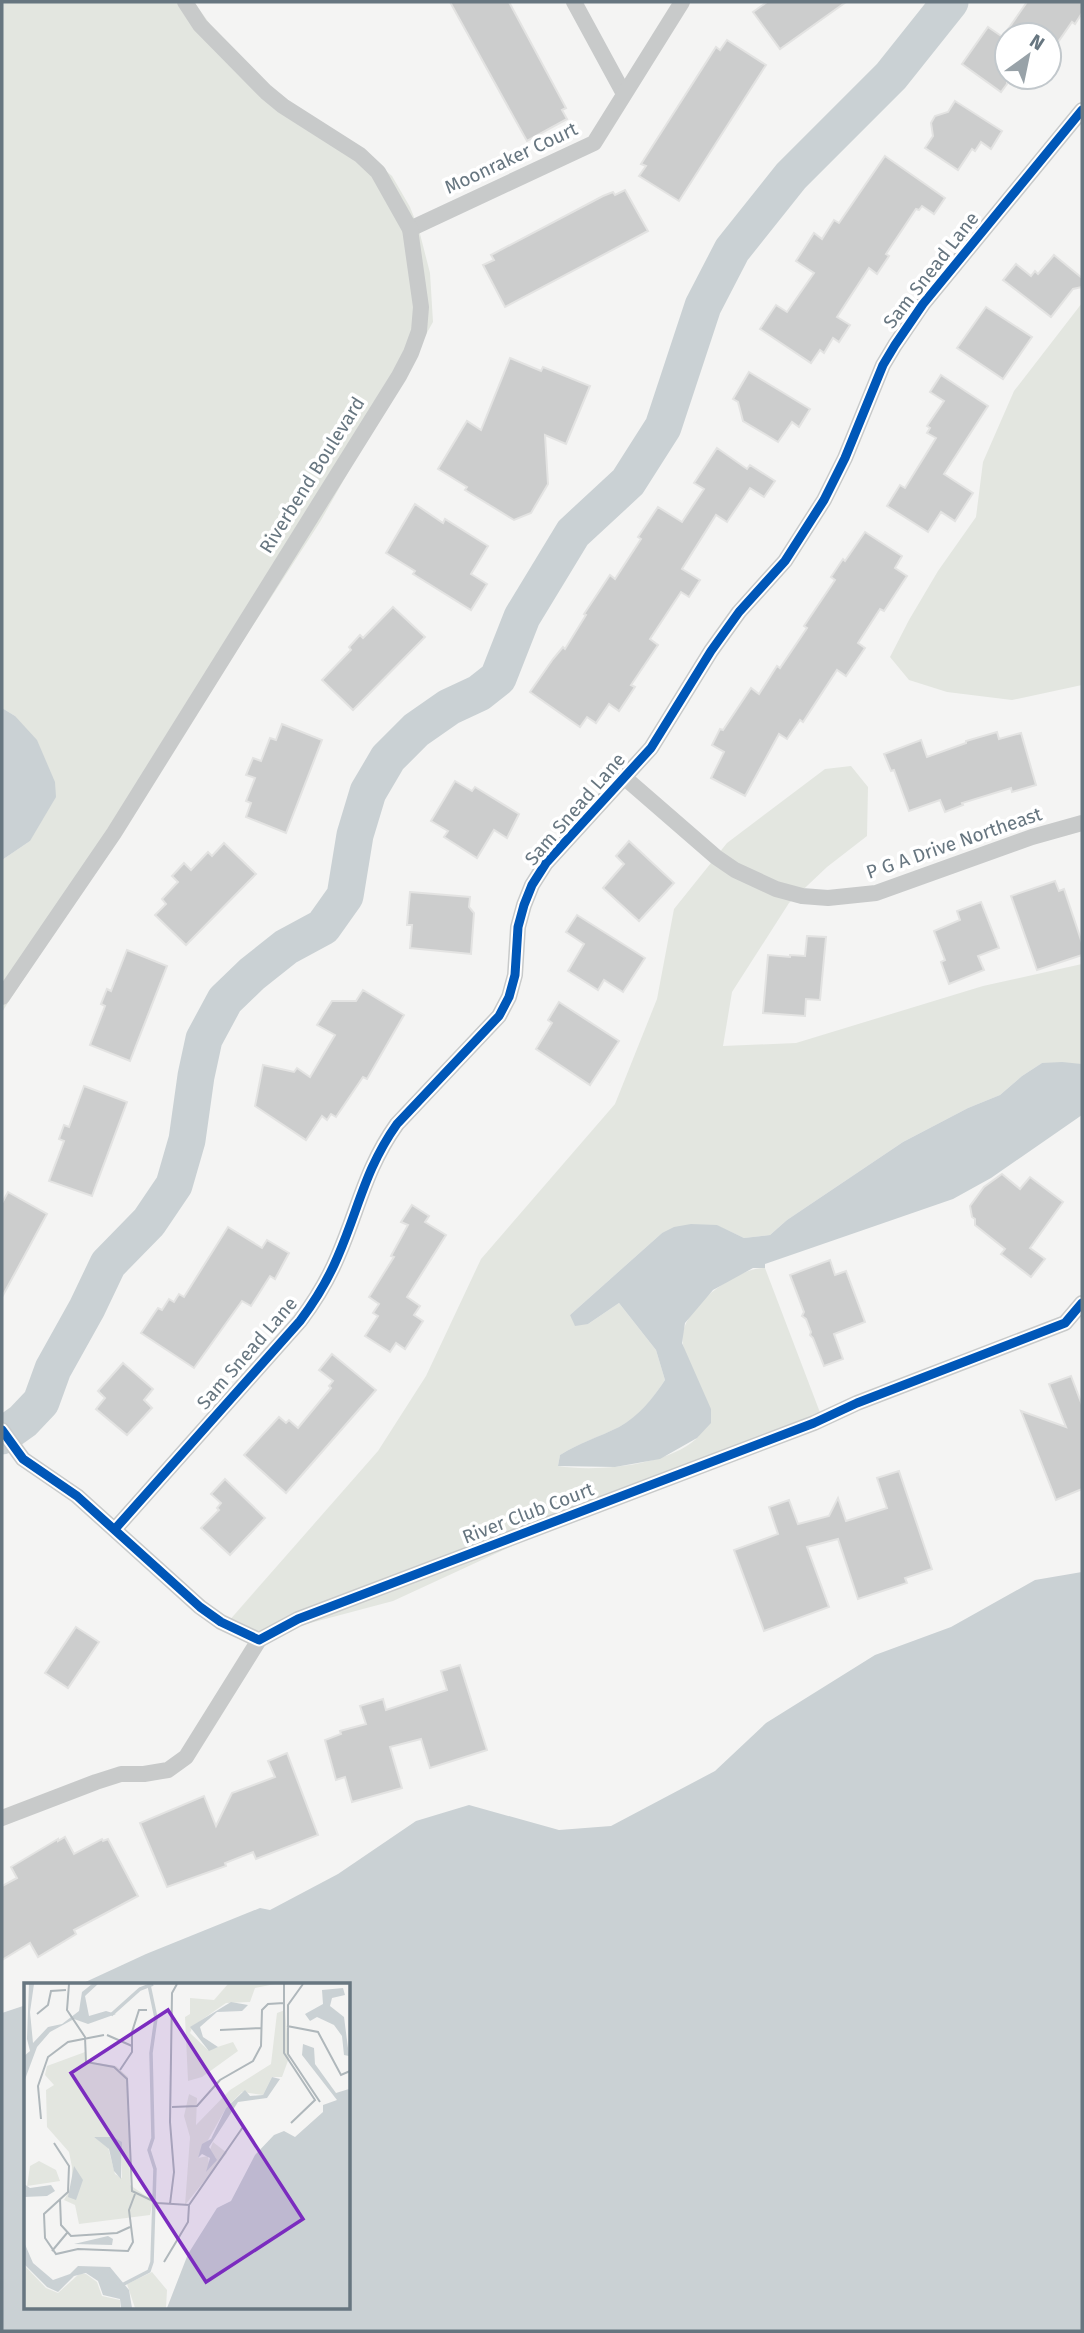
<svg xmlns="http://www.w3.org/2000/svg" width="1084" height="2333" font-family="'Fira Sans',sans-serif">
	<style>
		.green { fill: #e3e6e0 }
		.water { fill: #cad1d4 }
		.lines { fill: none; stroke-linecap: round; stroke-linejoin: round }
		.river { stroke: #cad1d4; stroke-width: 37 }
		.building { fill: #cccdcd; stroke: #e3e3e2; stroke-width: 2 }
		.minor { stroke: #c8caca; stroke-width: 16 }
		.cycleway-casing { stroke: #fff; stroke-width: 13 }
		.cycleway { stroke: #0057b8; stroke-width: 9 }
		.labels { text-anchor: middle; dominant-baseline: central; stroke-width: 7; stroke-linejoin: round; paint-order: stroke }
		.street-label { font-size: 19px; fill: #677680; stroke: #fff }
		.inset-river { fill: none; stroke: #cad1d4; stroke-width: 3.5 }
		.inset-road { fill: none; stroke: #afb7bb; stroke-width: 2 }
		.view { fill: #7b2cbf; fill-opacity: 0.15; stroke: #7b2cbf; stroke-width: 3.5 }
		.inset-edge { fill: none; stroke: #677680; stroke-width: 3.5 }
	</style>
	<rect width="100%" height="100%" fill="#f4f4f3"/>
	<g class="green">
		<path d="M2,2H194L217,34L261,78L308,117L376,162L392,176L410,207L419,230L430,273L433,322L320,522L2,1012V860L30,841L15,716L2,708Z"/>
		<path d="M1082,303V685L1012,700L947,692L909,680L890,657L909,620L938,571L976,517L983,462L1014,391Z"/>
		<path d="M851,766L868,787L867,836L827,867L789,903L732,992L723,1046L796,1043L983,986L1082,964V1064L1042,1063L1022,1076L1000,1095L968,1108L903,1142L787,1220L770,1235L744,1238L716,1225L662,1233L570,1315L588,1324L619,1303L656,1350L665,1380C654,1397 639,1417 619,1427C600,1437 579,1443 560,1455L558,1466C596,1472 666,1466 696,1439C703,1432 707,1418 711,1410C701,1391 688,1365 683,1345C675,1312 736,1267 765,1268L824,1423L599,1506L393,1601L265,1635L228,1622L378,1451L426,1376L481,1259L615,1104L657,999L674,909L727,843L825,769Z"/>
	</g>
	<g class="water">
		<path d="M2,708L15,716L37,740L55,782L56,797L30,841L2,860Z"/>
		<path d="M1062,1062L1082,1064V1115L991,1178L953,1199L765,1264V1268H753L713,1290L685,1323L682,1343L711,1409V1423L697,1438L660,1459L615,1467L558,1466L560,1455C579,1443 599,1437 619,1427C638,1417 654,1397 665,1380L656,1350L619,1303L588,1324L575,1326L570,1315L662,1233L674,1227L691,1224L717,1225L744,1238L770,1235L787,1220L903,1142L968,1108L1000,1095L1022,1076L1042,1063Z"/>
		<path d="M1082,1572V2331H2V2013L26,2005V2307H348V1985H79L146,1954L260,1908L270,1910L338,1874L416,1821L469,1805L559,1830L611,1826L715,1771L766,1723L875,1655L951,1627L1035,1580Z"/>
	</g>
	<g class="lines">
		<path class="river" d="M2,1436L23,1421L41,1402L53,1369L87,1308L108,1264L149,1222L174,1185L187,1140L196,1076L204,1039L225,1000L252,974L286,947L323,927L345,896L355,835L368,792L388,758L416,730L449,707L479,693L498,678L522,617L573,533L628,482L663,427L703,306L732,250L791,176L891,76L950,2"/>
	</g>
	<g class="building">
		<path d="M450,2H509L566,108L562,110L567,119L527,141Z"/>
		<path d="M767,2H846L780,49L753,12Z"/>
		<path d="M1027,2H1082V13L1075,24L1072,22L1049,55V35H1004Z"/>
		<path d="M988,27L1007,40V84L1001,92L962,64Z"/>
		<path d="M727,40L766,65L679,201L639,176L646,166L641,164L716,47L720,50Z"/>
		<path d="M955,101L1002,131L991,149L981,142L975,151L972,149L958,170L925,148L933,136L931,123L935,116L948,112Z"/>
		<path d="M885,156L945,198L934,214L922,206L919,210L916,209L886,254L889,256L877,274L869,268L837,317L850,325L839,342L833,338L824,353L820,350L811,363L760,329L776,305L787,312L814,273L796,261L814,233L822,239L834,220L839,223Z"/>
		<path d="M625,190L648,231L505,307L483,265L494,260L491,255L603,196L613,192L615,195Z"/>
		<path d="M1054,255L1082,278V287L1073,289L1051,317L1003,280L1016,264L1031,276L1035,271L1038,274Z"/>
		<path d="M986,307L1032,337L1003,379L957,348Z"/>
		<path d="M510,358L541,371L543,367L590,386L566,444L545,435L548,484L531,513L514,520L465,490L467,487L438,469L467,421L481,430Z"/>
		<path d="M749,372L810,409L799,427L792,422L778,442L743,421L738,402L733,399Z"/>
		<path d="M941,375L988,406L944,474L973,493L955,521L941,512L928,532L887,506L900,485L905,488L936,438L927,433L930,428L927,426L944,401L930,392Z"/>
		<path d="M717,448L747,469L750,465L775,481L764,497L750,488L727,522L716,515L682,569L700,580L689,597L681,592L650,639L658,645L631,685L635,687L619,711L609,704L596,723L587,717L580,727L530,692L553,659L563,647L565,649L586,615L584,614L610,575L615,579L641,539L638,537L658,507L682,522L704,489L694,483Z"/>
		<path d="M415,504L443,523L445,519L488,546L471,574L487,584L471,610L413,574L415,571L386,553Z"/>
		<path d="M865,532L902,556L895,568L907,576L884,611L880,609L858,643L865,648L846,676L837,670L803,722L800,720L787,739L779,734L745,796L711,778L724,752L712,745L720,729L723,730L751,688L759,694L777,666L780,668L807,628L804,626L835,580L831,577L843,559L845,561Z"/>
		<path d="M393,607L425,637L353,710L322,680L351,650L349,647L360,635L363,638Z"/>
		<path d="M282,724L322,740L286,833L246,817L251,803L246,801L255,778L246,775L253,758L261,761L270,738L276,740Z"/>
		<path d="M997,732L999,739L1021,733L1036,785L1012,792L1011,788L962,803L963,805L945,812L940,800L909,811L894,770L891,771L884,754L921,740L927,757L966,743V741Z"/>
		<path d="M455,781L472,791L475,787L519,814L507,838L494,830L477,858L444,837L448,831L431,821Z"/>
		<path d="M629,841L674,883L639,921L603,888L624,864L616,856Z"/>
		<path d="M224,843L256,874L186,945L155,915L166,904L162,899L178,882L172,876L184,863L191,870L208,852L212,856Z"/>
		<path d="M1055,881L1059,891L1064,889L1082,943V955L1037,970L1011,896Z"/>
		<path d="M410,892L470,897L469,907L474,913L471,954L410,948L412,925H407Z"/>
		<path d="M981,902L999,948L978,956L984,970L949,984L941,962L945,960L934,931L960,920L957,911Z"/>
		<path d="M577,915L645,958L623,992L604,980L598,990L568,971L584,944L566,932Z"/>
		<path d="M807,936L826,937L820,1000L806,999L805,1016L763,1013L768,955L790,957V955L805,956Z"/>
		<path d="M127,950L167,966L130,1061L90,1045L105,1006L101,1004L107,989L111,991Z"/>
		<path d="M363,990L404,1015L367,1079L363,1077L336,1117L331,1114L327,1120L322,1116L306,1140L255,1106L263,1065L294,1072L297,1068L310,1077L335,1035L317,1025L332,1001H356Z"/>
		<path d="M559,1002L619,1041L590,1085L536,1049L552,1023L548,1020Z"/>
		<path d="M84,1086L127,1102L92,1196L49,1181L64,1141L59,1139L64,1125L69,1127Z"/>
		<path d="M1002,1174L1020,1189L1030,1177L1063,1202L1030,1248L1045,1259L1031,1277L1001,1254L1005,1249L975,1225V1219L972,1217L970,1206L984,1187Z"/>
		<path d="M8,1192L47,1214L2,1297V1203Z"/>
		<path d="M412,1205L429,1216L425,1222L446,1235L407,1297L420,1306L414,1315L423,1321L405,1349L396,1343L390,1352L365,1336L378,1316L373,1313L379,1304L369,1297L394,1257L391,1256L408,1225L401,1222Z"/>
		<path d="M228,1227L262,1248L267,1240L289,1253L275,1279L270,1276L251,1306L242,1301L194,1368L141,1333L158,1308L162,1310L169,1299L174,1302L179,1294L184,1297Z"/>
		<path d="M830,1260L835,1275L846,1271L865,1322L834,1334L843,1359L824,1366L813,1338L810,1335L811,1332L806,1319L802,1316L804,1312L790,1275Z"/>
		<path d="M332,1354L376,1390L286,1493L244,1455L279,1417L286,1423L289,1420L298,1428L331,1388L329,1386L333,1381L319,1370Z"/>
		<path d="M123,1363L153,1389L144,1400L152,1408L127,1435L96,1409L105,1398L98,1391Z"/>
		<path d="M1071,1376L1082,1405V1489L1056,1500L1021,1411L1066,1427L1049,1384Z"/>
		<path d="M899,1471L932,1569L905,1578L907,1583L858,1599L838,1539L807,1547L829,1607L764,1631L734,1550L778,1534L769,1507L789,1500L798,1524L829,1516L838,1498L846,1521L887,1508L877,1478Z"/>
		<path d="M225,1479L265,1518L230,1555L201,1528L219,1510L217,1508L221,1503L211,1494Z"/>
		<path d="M76,1627L99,1642L68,1688L45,1673Z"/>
		<path d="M460,1665L487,1750L430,1768L421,1739L390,1747L402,1788L352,1802L345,1777L336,1780L325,1740L341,1734L340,1731L366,1724L360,1706L383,1699L386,1710L447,1690L441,1671Z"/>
		<path d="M287,1753L318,1835L256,1859L253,1852L225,1863L226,1866L167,1887L140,1823L204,1796L216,1826L232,1793L275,1777L268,1761Z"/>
		<path d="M65,1837L74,1854L102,1839L103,1841L108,1839L138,1896L74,1930L76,1934L38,1957L30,1943L2,1960V1886L17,1878L11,1867L58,1839V1841Z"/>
	</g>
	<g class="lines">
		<g class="minor">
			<path d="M574,2L624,94"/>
			<path d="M410,229L594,143L682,2"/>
			<path d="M625,778L716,857L735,870L776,889L802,896L828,898L876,893L1032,837L1082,823"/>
			<path d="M2,997L114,833L399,376L411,353L419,331L421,307L410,229L378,172L360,155L283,106L266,92L200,25L185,2"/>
			<path d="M2,1430L23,1459L77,1496L200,1607L221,1622L259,1640L298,1619L814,1423L857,1403L1065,1323L1082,1303"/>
			<path d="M115,1529L300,1321C315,1301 328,1280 338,1256C359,1208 365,1169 397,1124L499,1016L509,997L515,975L518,927L524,905L532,885L546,863L651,748L711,651L739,612L785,561L824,500L845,458L883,365L895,345L923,304L1082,110"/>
			<path d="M2,1818L96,1782L121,1774H144L168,1770L186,1757L259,1640"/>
		</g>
		<defs>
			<g id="cycleway">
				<path d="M2,1430L23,1459L77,1496L200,1607L221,1622L259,1640L298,1619L814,1423L857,1403L1065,1323L1082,1303"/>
				<path d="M115,1529L300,1321C315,1301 328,1280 338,1256C359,1208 365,1169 397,1124L499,1016L509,997L515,975L518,927L524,905L532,885L546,863L651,748L711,651L739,612L785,561L824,500L845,458L883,365L895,345L923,304L1082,110"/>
			</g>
		</defs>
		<use href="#cycleway" class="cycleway-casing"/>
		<use href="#cycleway" class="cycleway"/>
	</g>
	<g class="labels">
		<g class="street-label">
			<text transform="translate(511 158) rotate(-25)">Moonraker Court</text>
			<text transform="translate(931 270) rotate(-52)">Sam Snead Lane</text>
			<text transform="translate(312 475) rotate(-58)">Riverbend Boulevard</text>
			<text transform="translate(575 809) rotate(-49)">Sam Snead Lane</text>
			<text transform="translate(954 843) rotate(-19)">P G A Drive Northeast</text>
			<text transform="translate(247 1353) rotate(-49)">Sam Snead Lane</text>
			<text transform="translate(528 1513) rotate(-21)">River Club Court</text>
		</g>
	</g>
	<g transform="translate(24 1983)">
		<rect width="326" height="326" fill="#f4f4f3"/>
		<path d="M204,1H251L231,5L226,19L202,20L169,43L166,50L184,67L209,59L214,68L178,94L164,98L161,34L166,31V15L190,17ZM261,27L265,75L258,94H248L239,112L218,109L202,125L174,175L184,173L185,182L192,175L185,169L189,159L203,170L161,222L166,154L160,133L165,111L173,115L172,142L206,107L247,81L253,30ZM61,69L62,78L92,83L104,94L106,202L129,218L126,232L55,241L51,222L40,217L48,203V184L45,169L23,144L22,107L30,102L21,92L23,83ZM70,154H89L98,164V195L91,191L84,164ZM15,178L32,187L36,198L3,203L6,183ZM0,282L22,305L34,310L55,291H62L73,299L78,313L96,317V325H0ZM128,289L143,307L142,325H111L103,301Z" fill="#e3e6e0" fill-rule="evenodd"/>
		<path d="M5,1H10L6,29L9,60L24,44L38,41L55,28L58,9L68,1H74L61,13L65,33L82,28L92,31L64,41L50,36L26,49L13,64L0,99V73L6,68L3,56ZM319,5L321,12L308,15L306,23L320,34L325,73L320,72L318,53L310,42L293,34L286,38L281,31L299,21L298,7ZM207,19L224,22L218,28L193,29L176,44L179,54L194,64L185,68L166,44ZM279,61L290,65L291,81L312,110L325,106V325H143L164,271L193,225L207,218L231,172L250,152L260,148L271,154L299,129V122L313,117L278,72ZM248,94L256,96L243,115L214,119L185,164L193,177L182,189L186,175L178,171L174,175L178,161L187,156L202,125L221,107L226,113L239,112ZM70,154H89L98,159L97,196L90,188L85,166ZM50,183L59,197L52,217L44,214ZM0,201L6,205L27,202L31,208L23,213L0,214ZM84,253L89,256L88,262L50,261ZM0,259L9,280L29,297L46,291L54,283L86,284L105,307L108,325H97L96,316L79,312L74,298L62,290L50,293L34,309L23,304L0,281Z" fill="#cad1d4"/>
		<path class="inset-river" d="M87,32L116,6L129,1M96,303L125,288L128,279L131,186L125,167L129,155L127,70L132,35L125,2"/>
		<path class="inset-road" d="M45,1L43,27L61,54L62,79L90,84L103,96L108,208L133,220L165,222L219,144M260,1V70L291,117L267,140M279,1L264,22V71L296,119M13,31L24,22L27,8L42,7M263,43L294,49L317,92L326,88M196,47L237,45M83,52L108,63M96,87L108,69V49L115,27H123M148,124L173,123L196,97L229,78L237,63L238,27L244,21L260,20M17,136L14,103L24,74L44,59L80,52M30,160L45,183L44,209L20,231L21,255L32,271L54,266L104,268L109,259L105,227L111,211M36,216L37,242L47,253L93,250L106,244M146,221L150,189L146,139L148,10L153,1M28,268L43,250M140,279L164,239L165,222"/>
		<path class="view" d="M144,27L279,236L182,299L47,90Z"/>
		<rect width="326" height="326" class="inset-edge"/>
	</g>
	<rect width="1084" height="2333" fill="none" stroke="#677680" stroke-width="7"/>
	<g transform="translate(1028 56) rotate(33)"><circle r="33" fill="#ffffff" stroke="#c2c8cc" stroke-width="2"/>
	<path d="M0-5L12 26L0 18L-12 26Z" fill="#98a2a8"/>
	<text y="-10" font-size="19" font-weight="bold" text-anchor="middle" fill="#677680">N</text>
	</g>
</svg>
